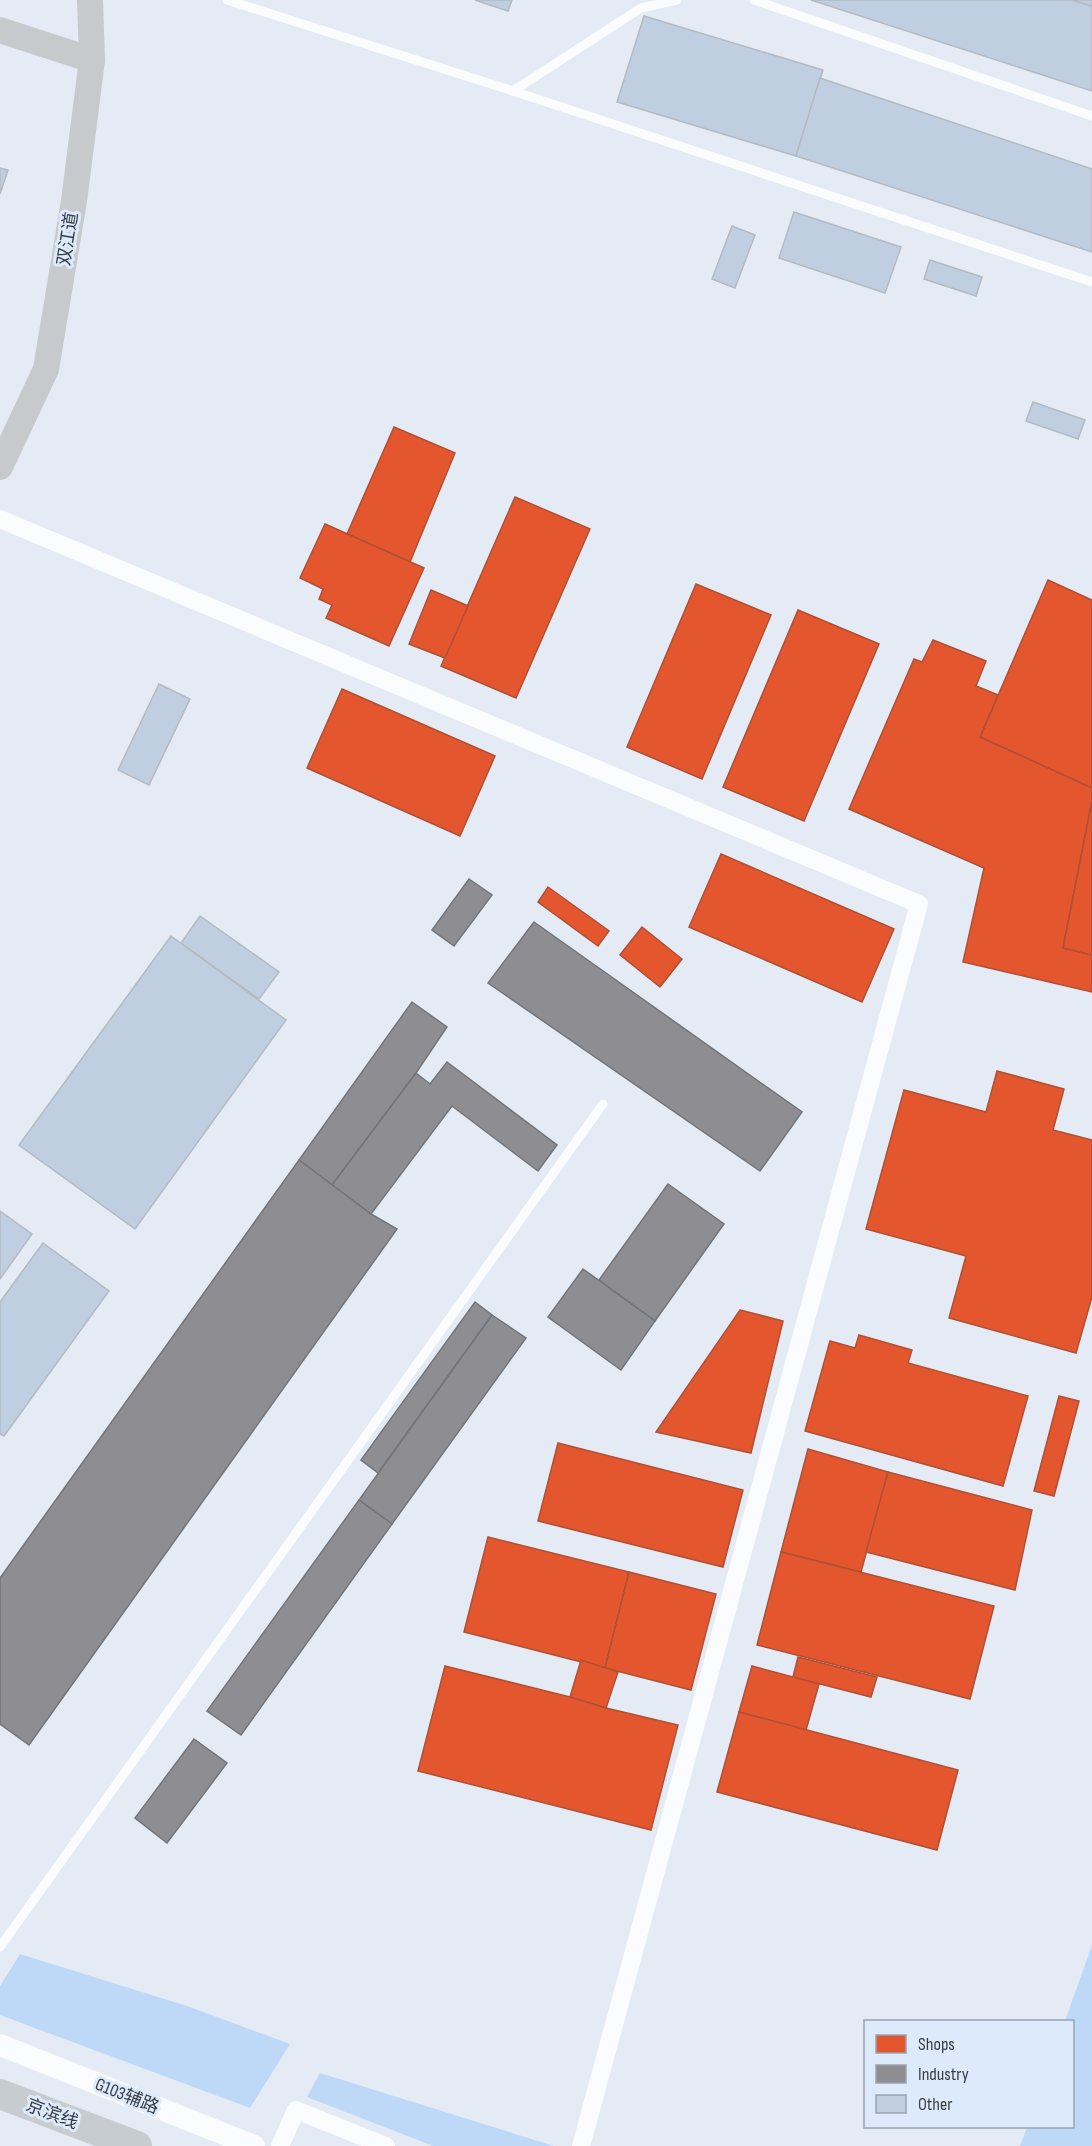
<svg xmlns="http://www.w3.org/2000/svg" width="1092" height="2146" font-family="'Sofia Sans Condensed','Noto Sans SC',sans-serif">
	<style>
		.green { fill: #bed8f8 }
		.shops { fill: #e4572e; stroke: #b04f34; stroke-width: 1.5 }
		.industry { fill: #8d8d92; stroke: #73757a; stroke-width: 1.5 }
		.building { fill: #bfcee0; stroke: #b5bac1; stroke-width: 1.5 }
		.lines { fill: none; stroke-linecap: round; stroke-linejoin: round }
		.service { stroke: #fbfcfd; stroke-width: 9 }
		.minor { stroke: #fbfcfd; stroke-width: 18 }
		.tertiary { stroke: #fbfcfd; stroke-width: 22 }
		.secondary { stroke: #c7cacd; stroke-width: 26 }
		.trunk { stroke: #c7ccd0; stroke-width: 30 }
		.labels { text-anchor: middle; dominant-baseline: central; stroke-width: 6; stroke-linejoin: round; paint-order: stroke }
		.street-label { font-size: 18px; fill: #373c43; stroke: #ddeafb }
	</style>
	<rect width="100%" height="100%" fill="#e4ebf4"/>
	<g class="green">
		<path d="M1092,1945V2146H1020L1027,2127L1072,2126V2022L1065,2021Z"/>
		<path d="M20,1954L187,2006L290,2044L250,2108L0,2015V1986Z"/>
		<path d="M320,2073L554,2146H433L307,2097Z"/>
	</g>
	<g class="shops">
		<path d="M394,427L455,453L410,562L347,534Z"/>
		<path d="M515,497L590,529L516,698L441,666Z"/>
		<path d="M325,524L424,568L389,646L326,618L332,605L319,599L323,589L300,578Z"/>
		<path d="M1048,580L1092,600V788L980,737Z"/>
		<path d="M696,584L771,615L702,779L627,747Z"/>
		<path d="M431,590L468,606L445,658L409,644Z"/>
		<path d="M798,610L879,644L804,821L723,787Z"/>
		<path d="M933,640L986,661L976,686L998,695L980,737L1092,788V801L1063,948L1092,955V992L963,962L984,868L849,809L914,659L922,662Z"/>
		<path d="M342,689L495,756L460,836L307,768Z"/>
		<path d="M1092,801V955L1063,948Z"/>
		<path d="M721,854L894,929L862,1002L689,927Z"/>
		<path d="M548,887L609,931L598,946L538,902Z"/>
		<path d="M642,927L682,959L660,987L620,955Z"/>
		<path d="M997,1071L1064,1089L1053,1130L1092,1140V1297L1076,1353L949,1318L966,1256L866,1229L904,1090L986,1112Z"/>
		<path d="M740,1310L783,1321L751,1453L656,1432Z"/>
		<path d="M859,1335L912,1350L908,1363L1028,1396L1003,1486L805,1431L830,1341L855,1348Z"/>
		<path d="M1059,1396L1079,1401L1054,1496L1034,1491Z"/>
		<path d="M558,1443L743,1490L723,1567L538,1521Z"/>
		<path d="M808,1449L888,1472L861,1572L781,1552Z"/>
		<path d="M888,1472L1032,1510L1015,1590L866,1552Z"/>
		<path d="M488,1537L629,1572L605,1668L464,1632Z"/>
		<path d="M781,1552L994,1606L970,1699L757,1645Z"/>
		<path d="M629,1572L716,1594L691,1690L605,1668Z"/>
		<path d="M798,1657L877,1677L871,1697L793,1677Z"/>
		<path d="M581,1660L618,1672L606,1708L570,1697Z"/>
		<path d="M445,1666L570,1697L606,1708L678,1725L651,1830L418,1771Z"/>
		<path d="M752,1666L819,1684L806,1730L739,1712Z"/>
		<path d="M739,1712L958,1770L937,1850L717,1792Z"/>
	</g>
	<g class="industry">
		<path d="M469,879L492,895L454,946L432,930Z"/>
		<path d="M534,922L802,1112L760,1171L488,983Z"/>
		<path d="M412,1002L447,1027L416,1073L332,1185L299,1160Z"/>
		<path d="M447,1062L557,1145L538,1171L452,1106L371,1214L332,1185L416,1073L430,1084Z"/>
		<path d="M299,1160L371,1214L397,1229L29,1745L0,1724V1578Z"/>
		<path d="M668,1184L724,1224L655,1321L599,1280Z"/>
		<path d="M583,1269L655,1321L621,1370L548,1317Z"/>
		<path d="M475,1302L492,1315L378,1473L361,1460Z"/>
		<path d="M492,1315L526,1338L392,1524L359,1500Z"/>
		<path d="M359,1500L392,1524L241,1735L207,1711Z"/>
		<path d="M194,1739L227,1763L167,1843L135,1818Z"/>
	</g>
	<g class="building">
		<path d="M475,0H512L508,11Z"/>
		<path d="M811,0H1072L1092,6V91Z"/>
		<path d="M1072,0H1092V6Z"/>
		<path d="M644,16L823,70L796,156L617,102Z"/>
		<path d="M820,78L1092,169V252L796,156Z"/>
		<path d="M0,168L8,170L0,194Z"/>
		<path d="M794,212L901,247L885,293L779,258Z"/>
		<path d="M732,226L755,235L735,288L712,279Z"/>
		<path d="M930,260L982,277L976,296L924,279Z"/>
		<path d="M1033,402L1085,420L1078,439L1026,421Z"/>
		<path d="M159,684L190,699L149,785L118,770Z"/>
		<path d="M200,916L279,972L259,999L181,943Z"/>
		<path d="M171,936L286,1020L135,1229L19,1145Z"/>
		<path d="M0,1211L32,1234L0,1279Z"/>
		<path d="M43,1243L109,1291L4,1436L0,1434V1302Z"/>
	</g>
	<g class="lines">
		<g class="service">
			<path d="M227,0L513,91L1092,282"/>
			<path d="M754,0L1092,116"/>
			<path d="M513,91L641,8L677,0"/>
			<path d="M0,1947L603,1104"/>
		</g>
		<g class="minor">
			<path d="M0,519L919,904L581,2146"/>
			<path d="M280,2146L296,2110L386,2146"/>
		</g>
		<path class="tertiary" d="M0,2045L254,2146"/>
		<g class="secondary">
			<path d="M0,30L92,60"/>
			<path d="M0,467L46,369L74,201L92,60L90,0"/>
		</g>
		<path class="trunk" d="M0,2094L137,2146"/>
	</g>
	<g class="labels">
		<g class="street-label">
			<text transform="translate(68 239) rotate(-81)">双江道</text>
			<text transform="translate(127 2096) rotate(22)">G103辅路</text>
			<text transform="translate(52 2114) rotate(21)">京滨线</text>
		</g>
	</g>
	<rect x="864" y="2020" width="210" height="108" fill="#ddeafb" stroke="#9ba4b1" stroke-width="1.5"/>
	<rect x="876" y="2035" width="30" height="18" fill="#e4572e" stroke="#9ba4b1" stroke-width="1.5"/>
	<text x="918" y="2050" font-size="18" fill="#373c43">Shops</text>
	<rect x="876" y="2065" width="30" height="18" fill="#8d8d92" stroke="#9ba4b1" stroke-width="1.5"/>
	<text x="918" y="2080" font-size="18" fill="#373c43">Industry</text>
	<rect x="876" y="2095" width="30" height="18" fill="#bfcee0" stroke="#9ba4b1" stroke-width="1.5"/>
	<text x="918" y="2110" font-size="18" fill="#373c43">Other</text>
</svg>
